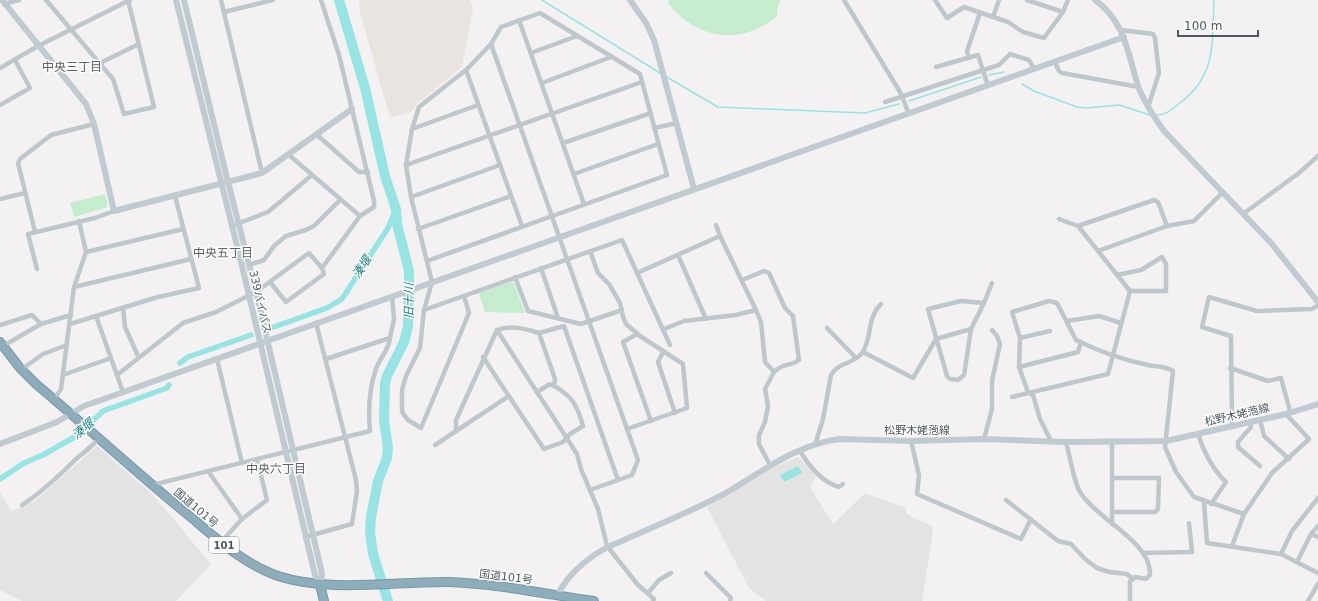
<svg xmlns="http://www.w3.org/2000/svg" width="1318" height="601" font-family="'DejaVu Sans','Noto Sans JP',sans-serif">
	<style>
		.commercial { fill: #e9e4e0 }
		.education { fill: #e4e3e3 }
		.green { fill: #c5eccc }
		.water { fill: #96e4e4 }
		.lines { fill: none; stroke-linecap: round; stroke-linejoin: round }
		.stream { stroke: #96e4e4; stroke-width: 1.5 }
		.canal { stroke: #96e4e4; stroke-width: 5.5 }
		.river { stroke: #96e4e4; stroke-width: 10 }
		.highway-casing { stroke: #7998a6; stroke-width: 10 }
		.street { stroke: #bec8cc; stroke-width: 4.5 }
		.secondary { stroke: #bfcbd1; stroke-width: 6 }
		.highway { stroke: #8eadbb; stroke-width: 8 }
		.labels { text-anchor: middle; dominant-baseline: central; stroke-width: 3; stroke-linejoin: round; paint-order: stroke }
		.shield { fill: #fff; stroke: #818a8e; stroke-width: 1 }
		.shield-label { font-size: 10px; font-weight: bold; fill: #4b585d }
		.street-label { font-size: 11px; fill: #4b585d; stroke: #fff }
		.neighbourhood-label { font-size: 12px; fill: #5e6365; stroke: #fff }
		.water-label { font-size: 12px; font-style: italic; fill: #198383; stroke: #fff }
	</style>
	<rect width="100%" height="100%" fill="#f3f1f2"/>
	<path class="commercial" d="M359,0H470L473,9L462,67L417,104L411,112L390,118L360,12Z"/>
	<g class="education">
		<path d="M97,446L153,495L211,564L176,601H22L0,590V492L11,511L24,506L36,500Z"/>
		<path d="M798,457L816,476L810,487L833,524L865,493L906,508V514L932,526L933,531L922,601H766L749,588L707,507L774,467Z"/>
	</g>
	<g class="green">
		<path d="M669,0H780L777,10V16C741,47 696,39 668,3Z"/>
		<path d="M105,194L108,207L74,217L70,203Z"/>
		<path d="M512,282L514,283L525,313L485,312L479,293Z"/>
	</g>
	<path class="water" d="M798,466L802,473L784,482L780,475Z"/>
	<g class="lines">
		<g class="stream">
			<path d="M542,0L660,73"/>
			<path d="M989,75L1004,72"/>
			<path d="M665,76L718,107L865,113L899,104"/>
			<path d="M1022,84L1034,91L1077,107L1087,108L1119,105L1150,115"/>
			<path d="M909,101L981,77"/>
			<path d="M1156,115C1167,115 1172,109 1180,103C1217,75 1212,42 1214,0"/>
		</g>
		<g class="canal">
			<path d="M271,328L327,308L342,299L388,228L396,209"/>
			<path d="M180,363L188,357L251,335"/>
			<path d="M0,479L24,463L43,455L78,435L103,411L167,388L169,385"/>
		</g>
		<path class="river" d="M339,0L365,88L385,176L396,209L397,224L409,271L408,326L404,342L387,376L385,383L384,420L388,448L387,458L378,481L371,517L370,532L373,554L388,601"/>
		<defs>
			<g id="highway">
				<path d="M0,342L20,368L36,384C87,427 136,472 187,514C215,537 243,564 278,576C330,593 395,581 450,582C498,584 546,594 594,601"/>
				<path d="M320,585L324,601"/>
			</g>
		</defs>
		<use href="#highway" class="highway-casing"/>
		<g class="street">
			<path d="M46,0L113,79L124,114L154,107L128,0"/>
			<path d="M221,0L262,173"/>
			<path d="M321,0L339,55L374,201V207L360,216L322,268"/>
			<path d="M844,0L900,92L909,114"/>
			<path d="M935,0L947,18L964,7L1008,22L1023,32L1044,38L1063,12L1068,0"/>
			<path d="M1027,0L1063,12"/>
			<path d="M4,4L19,0"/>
			<path d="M224,12L273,0"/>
			<path d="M993,17L999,0"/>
			<path d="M519,20L584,204"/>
			<path d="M1121,30L1153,34L1155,38L1159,73L1148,107"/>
			<path d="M491,44L638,460L632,475L590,490"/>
			<path d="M531,53L577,36"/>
			<path d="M969,58L967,51L980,13"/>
			<path d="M1055,62L1059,71L1062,73L1139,87"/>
			<path d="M100,63L139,44"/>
			<path d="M936,67L978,55L988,86"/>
			<path d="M0,68L38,46L130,0"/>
			<path d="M466,70L522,226"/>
			<path d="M542,83L611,57"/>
			<path d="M885,102L999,65L1010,54L1029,60L1034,69"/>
			<path d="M0,105L30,88L15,60"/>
			<path d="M654,128L677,123"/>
			<path d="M412,129L478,105"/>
			<path d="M316,134L359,172H368"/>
			<path d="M563,143L651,113"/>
			<path d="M289,155L360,216"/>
			<path d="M406,165L642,82"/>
			<path d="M574,174L658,144"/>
			<path d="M411,197L500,165"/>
			<path d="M0,199L25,193"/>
			<path d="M1243,214L1299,173L1318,156"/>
			<path d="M1059,219L1078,226L1130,291"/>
			<path d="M716,225L720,236"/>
			<path d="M232,226L268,212L312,175"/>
			<path d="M1078,226L1154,200L1158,202L1167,226L1098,251"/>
			<path d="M1167,226L1194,221L1222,193"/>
			<path d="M418,229L511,196"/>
			<path d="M35,232L18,163L20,159L51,135L94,124"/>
			<path d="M590,251L598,273L609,284L620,303L623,317L626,324L640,336L683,364L687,408L627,429"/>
			<path d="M86,252L183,229"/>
			<path d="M678,255L706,319"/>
			<path d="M427,261L667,175L640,74L540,13L501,27L491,44L466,70L419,107L412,129L406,165L411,197L432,282L424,310L420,348L406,376L402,390V411L404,415L408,420L421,428L469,313L464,296"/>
			<path d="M249,265L264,260L274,246L286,236L306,230L314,226L340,200"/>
			<path d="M541,268L558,318"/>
			<path d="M37,269L28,234L95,218L114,211"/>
			<path d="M637,273L720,236L756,310L736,315L684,321L664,329"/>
			<path d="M1117,275L1141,270L1162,257L1166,264V291H1130"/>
			<path d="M515,277L528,311L581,324L622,310"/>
			<path d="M742,280L764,271L769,273L785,308L793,316L799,360C790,367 784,362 774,372"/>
			<path d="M74,287L191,259"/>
			<path d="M961,301L984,303L971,329L964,375L958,380L950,379L947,376L928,309Z"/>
			<path d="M984,303L992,283"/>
			<path d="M123,308L125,327L138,356"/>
			<path d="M424,310L622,240L670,345"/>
			<path d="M756,310L761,322L765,362L774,372L765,389L768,406L765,422L759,435V444L770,465"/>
			<path d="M96,316L123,392"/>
			<path d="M1067,321L1099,316L1121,323"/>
			<path d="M70,324L158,297L199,288L175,196"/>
			<path d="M0,325L32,315L41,324"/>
			<path d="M827,328L856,358"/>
			<path d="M497,330L577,454L581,469L598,509L607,546L638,585L654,599L653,601"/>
			<path d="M539,333L564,326L618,480"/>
			<path d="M637,334L623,342L651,421"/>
			<path d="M390,338L394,319L392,296"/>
			<path d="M1020,338L1050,331"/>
			<path d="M3,346L41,324L71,315"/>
			<path d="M663,352L658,362L675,413"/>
			<path d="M863,352L913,378L936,339L971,329"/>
			<path d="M483,357L544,449L563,442L570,434L583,426C577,404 571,394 550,384L537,392"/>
			<path d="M217,359L242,463"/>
			<path d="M1019,367L1078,352L1081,342"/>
			<path d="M1230,368L1268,381L1281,378L1290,411"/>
			<path d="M22,369L43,354L67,345"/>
			<path d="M63,375L111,358"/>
			<path d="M117,375L183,323L216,312L256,292L309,253L322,268L324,274L286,302L270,282"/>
			<path d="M1012,397L1108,374L1130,291"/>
			<path d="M54,399L61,389L74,287L86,252L79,221"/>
			<path d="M1260,420L1264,436L1289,459"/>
			<path d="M1250,422L1251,427L1238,442V447L1260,466"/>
			<path d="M1232,426L1231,336L1202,327L1209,297L1257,311L1312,309L1318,305"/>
			<path d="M456,431V420L497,330C509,325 527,329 539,333L555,379L554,386"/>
			<path d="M1198,434C1204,452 1212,469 1226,482L1211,504"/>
			<path d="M984,439L992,409V381L1000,344L997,336L992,330"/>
			<path d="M911,441L919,475L917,494L1021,539L1031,519"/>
			<path d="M1051,441L1040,419L1033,395L1028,392L1019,367L1020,338L1012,312L1049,301L1057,303L1076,340C1098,351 1124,360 1148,365C1157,367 1165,366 1173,371L1165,447L1176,472L1194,497L1244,514"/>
			<path d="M1066,442C1070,456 1074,485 1082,495C1099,520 1152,543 1150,575L1146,579L1135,577L1130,581V601"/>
			<path d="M435,445L509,396"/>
			<path d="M815,445L823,419L831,375C838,362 854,364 862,353C873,337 866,319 881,304"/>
			<path d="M800,451C809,466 822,482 839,487L843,484"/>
			<path d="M208,471L242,519"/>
			<path d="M1112,478H1159L1158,509L1155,512H1112"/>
			<path d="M152,485L370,431C368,410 369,389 376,369C380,357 389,350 390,338L326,359"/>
			<path d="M1006,500L1058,541L1071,544L1085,559L1097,568L1109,572L1127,574L1133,579"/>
			<path d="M1204,502L1207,543L1281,554L1318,573"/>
			<path d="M22,505C42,492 59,476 76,459C84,452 92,447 99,438"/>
			<path d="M1112,524V442"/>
			<path d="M1311,534L1318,537"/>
			<path d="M305,537L352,524L357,491L356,480L316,323"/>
			<path d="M221,542L242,519L267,500L257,459"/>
			<path d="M1232,546L1244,514L1272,473L1309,439L1286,414"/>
			<path d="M1143,553L1192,552L1189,523"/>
			<path d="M1281,554L1292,531L1318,498"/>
			<path d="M1297,562L1311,534L1318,526"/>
			<path d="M706,573L731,598L730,601"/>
			<path d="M648,593L659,580L671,573"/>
			<path d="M1308,601L1318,584"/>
		</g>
		<g class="secondary">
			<path d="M2,0L86,104L94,124L114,211L262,173L352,109"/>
			<path d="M176,0L243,270L315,575L320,585"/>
			<path d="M184,0L228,182L256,292L321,569L322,575L320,585"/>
			<path d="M630,0L646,23L654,40L694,189"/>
			<path d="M1095,0C1125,21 1128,54 1138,86C1144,102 1154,117 1164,131L1271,243L1318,302"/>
			<path d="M0,444L57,422L84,406L1124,37"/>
			<path d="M557,596C569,571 596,550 622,541C655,526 690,512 722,495C759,474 796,444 840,439L911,441L984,439L1066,442L1166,441L1286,414L1318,404"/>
		</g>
		<use href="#highway" class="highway"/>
	</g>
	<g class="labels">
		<rect class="shield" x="209" y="537" width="30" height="16" rx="3"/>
		<g class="shield-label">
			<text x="224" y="545">101</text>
		</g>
		<g class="street-label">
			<text transform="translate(260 302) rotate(77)">339バイパス</text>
			<text transform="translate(1237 415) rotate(-13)">松野木姥萢線</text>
			<text x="917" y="430">松野木姥萢線</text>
			<text transform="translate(196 508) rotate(40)">国道101号</text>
			<text transform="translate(506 577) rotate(7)">国道101号</text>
		</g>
		<g class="neighbourhood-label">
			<text x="72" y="67">中央三丁目</text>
			<text x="223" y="253">中央五丁目</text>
			<text x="276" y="469">中央六丁目</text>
		</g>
		<g class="water-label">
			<text transform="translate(362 267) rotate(-57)">湊堰</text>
			<text transform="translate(409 301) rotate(-90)">旧十川</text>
			<text transform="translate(83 429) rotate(-40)">湊堰</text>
		</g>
	</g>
	<path d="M1178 30v6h80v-6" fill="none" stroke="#4b585d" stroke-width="2"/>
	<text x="1184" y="30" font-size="12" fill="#4b585d" stroke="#ffffff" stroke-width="3" paint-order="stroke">100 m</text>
</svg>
